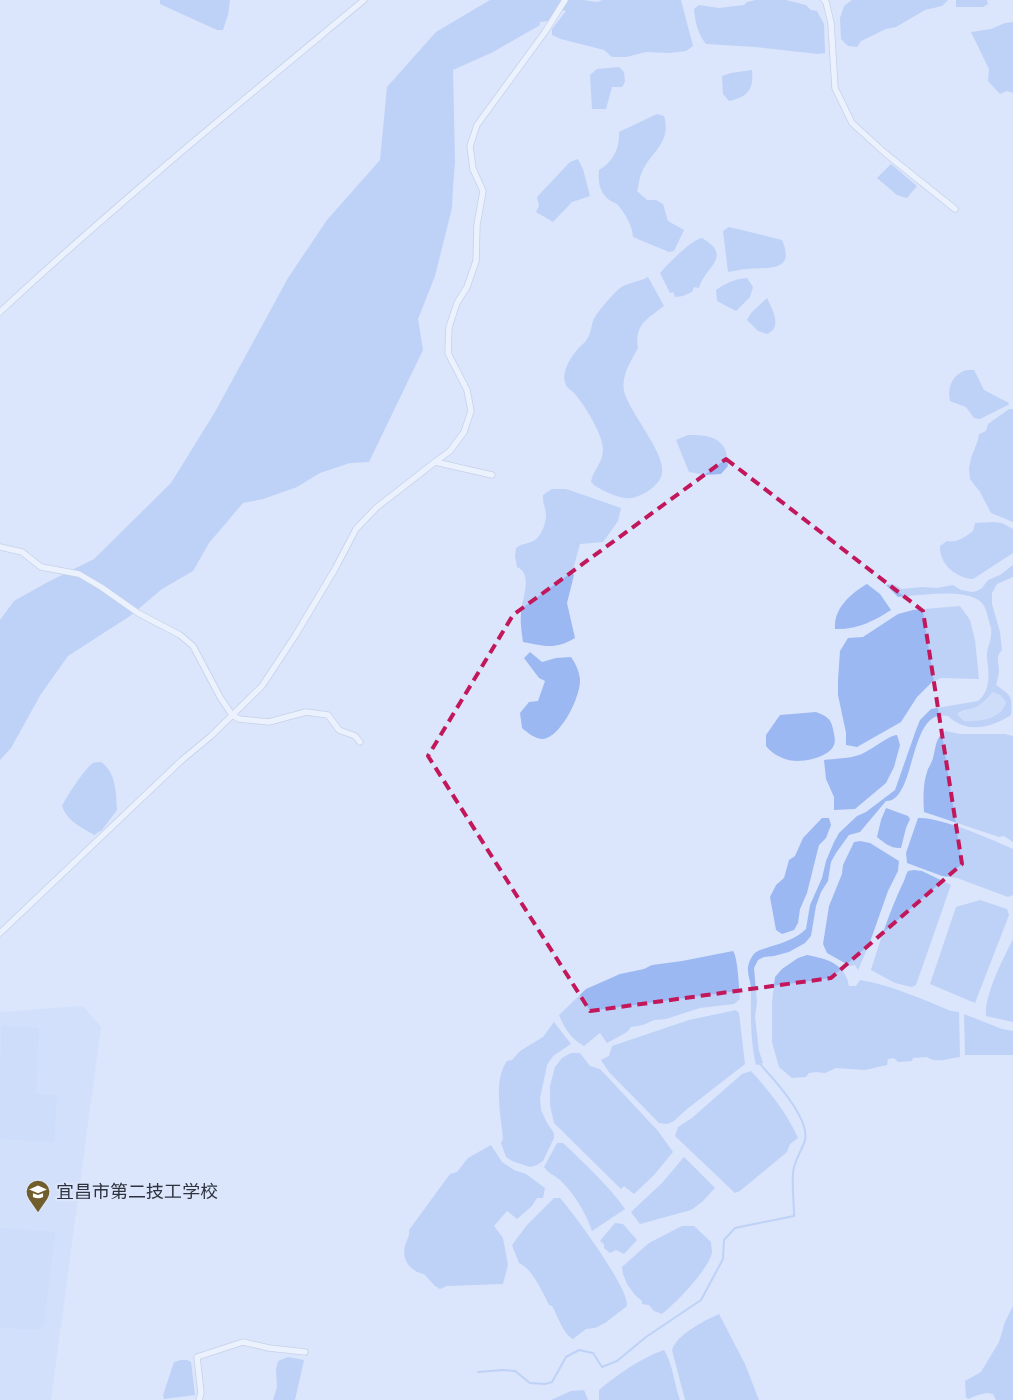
<svg xmlns="http://www.w3.org/2000/svg" width="1013" height="1400" font-family="Cabin,'Noto Sans SC',sans-serif">
	<style>
		.built { fill: #c8d9fb }
		.green { fill: #bfd2f7 }
		.water { fill: #9cb8f2; fill-rule: evenodd }
		.lines { fill: none; stroke-linecap: round; stroke-linejoin: round }
		.stream { stroke: #9cb8f2; stroke-width: 2 }
		.minor-casing { stroke: #acb9d3; stroke-width: 7 }
		.minor { stroke: #fff; stroke-width: 5.5 }
		.marked { fill: none; stroke: #c2185b; stroke-width: 4; stroke-dasharray: 10 6; stroke-linejoin: round }
		.labels { text-anchor: middle; dominant-baseline: central; stroke-width: 4.5; stroke-linejoin: round; paint-order: stroke }
		.poi-label { font-size: 18px; fill: #2d323d; stroke: #dbe6fc; text-anchor: start }
	</style>
	<rect width="100%" height="100%" fill="#dbe6fc"/>
	<path class="built" d="M83,1006L101,1027L51,1400H0V1012Z"/>
	<g class="green">
		<path d="M993,692L1000,695L1006,702C1002,719 979,722 964,721L957,714L983,703Z"/>
		<path d="M2,1026L39,1028L36,1094L57,1095L54,1142L0,1139V1071Z"/>
		<path d="M0,1228L55,1232L44,1323L40,1328L34,1330L0,1327Z"/>
	</g>
	<g class="water">
		<path d="M160,0H230L228,15L223,30H217L160,4Z"/>
		<path d="M490,0H583L598,2L602,0H681L693,46L686,51L669,53L646,52L626,57H612L604,50L561,39L552,35V29L566,11L558,9L548,21L540,22V25L493,52L453,70L455,162L453,187L452,208L435,276L418,319L423,350L369,462L350,463L320,473L297,487L263,499L243,503L209,543L193,571L162,589L130,616L68,656L41,694L11,748L0,760V620L14,601L46,583L94,559L171,483L215,412L288,278L327,220L380,160L387,87L436,32Z"/>
		<path d="M756,0H786L806,5L811,10L817,11L824,24L825,53L818,54L756,47L706,44C698,34 695,22 694,9L699,5L719,8L744,5L747,2Z"/>
		<path d="M852,0H948L942,6L925,10L896,27L886,29L861,41L857,47L848,46L841,39L840,18L844,6Z"/>
		<path d="M956,0H987L988,4L983,7H956Z"/>
		<path d="M1013,22V93L1007,91L1000,94L988,81L989,69L971,32L991,29L1005,23Z"/>
		<path d="M619,67L624,72L625,82L622,87H612L606,109H592L590,75L597,69Z"/>
		<path d="M752,70C754,89 748,97 729,101L723,94L722,76L731,73Z"/>
		<path d="M657,114L664,116C672,143 651,151 642,172C639,178 639,185 637,191L647,200H656L663,204L668,221L684,230L674,251L669,252L633,237C632,225 626,215 618,205C615,202 611,202 608,199C599,191 598,181 599,170C613,162 620,148 619,132Z"/>
		<path d="M578,159L583,169L590,196L572,202L553,222L536,212L539,206L537,197L570,162Z"/>
		<path d="M891,164L917,186L907,198L897,195L877,178Z"/>
		<path d="M729,227L782,240C796,272 768,267 748,269C741,269 735,271 728,272L723,231Z"/>
		<path d="M702,238C734,257 705,266 699,288L694,287L692,292L683,296L675,297L673,292L670,293L660,273C668,264 691,240 702,238Z"/>
		<path d="M648,277L664,306C647,319 634,325 638,348C631,361 621,376 624,391C630,414 666,453 662,474C659,487 638,500 625,498C616,497 597,489 591,482C593,470 602,464 603,451C604,436 584,404 574,393C570,389 566,388 565,382C562,372 570,358 577,350C580,346 585,343 587,339C591,334 591,327 593,321C596,313 613,294 620,288C629,282 639,282 648,277Z"/>
		<path d="M747,278L753,287L750,297L736,311L717,301L716,290C726,283 734,279 747,278Z"/>
		<path d="M767,298C772,309 783,327 767,334L758,331L747,320L751,313Z"/>
		<path d="M967,370H974L984,390L1009,403L1008,405L980,419L974,418L966,407L950,401C947,386 953,374 967,370Z"/>
		<path d="M1009,409H1013V522L991,513L980,492L970,479L969,469L971,458L978,440L979,434L986,431L988,424Z"/>
		<path d="M688,435C701,435 718,435 725,449C727,453 727,461 728,466L721,474L706,475L689,472L676,440Z"/>
		<path d="M552,489H566L621,508L618,521L603,542L580,544L572,573L574,575L567,603L575,638C555,650 545,646 523,642C522,633 520,624 521,614C521,601 534,574 517,567L515,556L516,548C522,543 529,544 535,540C542,535 546,523 546,515C546,508 542,503 543,495Z"/>
		<path d="M993,522L1002,523L1013,529V553L973,579C956,578 939,564 940,546L947,541C957,543 965,537 973,531L975,523Z"/>
		<path d="M1013,565V577L997,584L992,593V604L1000,632L1002,650C995,657 999,663 999,671C999,675 997,681 996,685C1010,695 1013,695 1011,715C991,728 967,734 948,716C943,716 938,715 933,718C910,732 912,802 886,801L860,832L849,835L836,853L831,862L828,881L821,892L816,906L811,936L805,943L789,952L774,956L764,957L758,960L754,968L757,1002L755,1017L759,1051L763,1063L756,1065C750,1040 751,1014 751,989C751,982 747,974 748,967C749,961 753,953 758,951C761,949 765,949 769,947C782,943 796,939 806,929L810,905L822,878L826,861L834,842L839,833L857,816L866,812L895,790L916,730L920,720L931,709L978,701C991,691 989,673 987,658C986,648 993,639 991,628C989,622 987,611 984,606C973,586 918,596 898,597L886,585L893,584L902,589L922,587L937,588L953,585L961,590L972,592L977,591L982,588L988,580L1000,575ZM993,692L1000,695L1006,702C1002,719 979,722 964,721L957,714C962,710 967,710 973,708C982,705 987,699 993,692Z"/>
		<path d="M867,584L880,594L891,610C874,621 857,630 835,629C833,609 851,593 867,584Z"/>
		<path d="M960,606L970,620L975,640L979,679L941,678L932,682L917,697L901,722L857,747L846,745V733L838,695V680L840,651L848,638L863,637L898,614L913,610Z"/>
		<path d="M530,652L542,662L556,658L571,657C576,664 579,671 580,679C581,696 561,737 543,739C535,739 528,733 522,728L520,713L529,702L538,701L545,681L539,678L524,658Z"/>
		<path d="M816,712C826,716 831,718 833,729C834,734 836,741 834,745C828,759 798,764 785,759C777,756 771,752 766,746V735L780,715Z"/>
		<path d="M946,731L960,734H1005L1013,736V842L1004,836L999,837L924,812C923,798 923,782 928,769C930,765 932,762 933,758C936,748 935,737 946,731Z"/>
		<path d="M897,735L900,745L894,767L886,783L855,809L834,810V797L826,779L824,760C833,759 851,758 859,755C871,751 887,736 897,735Z"/>
		<path d="M101,762C116,772 116,793 117,810L102,830L94,835C81,827 67,821 62,806C67,796 85,768 93,763C96,762 99,762 101,762Z"/>
		<path d="M886,808L908,816L910,819L906,828L901,848C892,849 884,843 877,837L881,820Z"/>
		<path d="M822,818H829L831,825L826,838L819,845L807,893L800,909L798,923L794,930L782,934L776,930L770,897L776,885L784,878L789,860L795,856L803,838Z"/>
		<path d="M918,818C939,816 993,840 1013,849V895L1008,897L957,878L942,876L907,863L906,853Z"/>
		<path d="M860,841L870,843L899,861L898,871L888,891L870,942L858,970L855,965L850,966L827,953L823,944L829,906L842,874L843,865L854,842Z"/>
		<path d="M914,870L922,871L951,885L916,985L912,987L895,983L871,970C880,941 889,913 902,885C905,880 905,876 908,871Z"/>
		<path d="M980,900L1007,909L1009,915L975,1003L930,984L956,907Z"/>
		<path d="M1013,939V1022L986,1016C984,995 1004,957 1013,939Z"/>
		<path d="M733,951C738,958 739,988 740,999L734,1004L700,1008L666,1019L654,1020L643,1025L631,1027L627,1032L607,1043L600,1033L584,1046C571,1039 565,1029 559,1015L586,989L620,974L644,969L652,965L682,961Z"/>
		<path d="M807,955C827,959 845,963 849,986H856L860,980C891,985 922,999 951,1011L959,1012L960,1057C950,1058 935,1064 927,1057L913,1058L912,1061L898,1062L894,1058L888,1059L887,1065L865,1070L836,1068L825,1073L816,1072L809,1073L806,1077L792,1078L779,1067L772,1042V1002L775,977L782,969L798,958Z"/>
		<path d="M736,1010L739,1013L745,1064L687,1109L674,1121L667,1124L659,1123L609,1072L601,1060L609,1056L612,1046L689,1020Z"/>
		<path d="M964,1014L1002,1029L1013,1031V1055H965Z"/>
		<path d="M554,1022L571,1044L553,1056L547,1065L545,1075L540,1098L541,1110L547,1123L554,1133V1138L543,1161L537,1165L530,1167L512,1161L506,1157L501,1143L503,1139C501,1116 493,1080 507,1061L512,1060L520,1051L543,1037Z"/>
		<path d="M571,1053H580L590,1066L600,1069L658,1131L673,1152L654,1175L634,1194L624,1186L621,1189L554,1123L550,1105V1086L555,1067L562,1058Z"/>
		<path d="M751,1071C769,1091 787,1113 798,1138L790,1144L787,1152L740,1191L735,1193L675,1136L678,1127L692,1118L742,1074Z"/>
		<path d="M557,1143H563C585,1164 607,1184 625,1209L592,1231C586,1213 574,1193 560,1180C554,1175 548,1173 544,1167Z"/>
		<path d="M491,1145L502,1162L514,1170L526,1174L545,1188L543,1198H537L532,1206L517,1219L507,1211L494,1226L503,1238L508,1265L503,1284L447,1286L440,1289L435,1286L424,1274C411,1272 401,1259 405,1246C407,1239 410,1237 409,1230L450,1174L457,1172L468,1158Z"/>
		<path d="M684,1157L715,1188L702,1202L691,1210L640,1224L631,1212L662,1183Z"/>
		<path d="M554,1198H560C574,1214 629,1288 627,1306L605,1323L595,1328L586,1329L573,1339C563,1334 558,1316 552,1306L549,1305C543,1293 532,1268 519,1263L512,1245L527,1225Z"/>
		<path d="M615,1223L623,1224L637,1240L624,1254L616,1250L610,1253L604,1248V1244L600,1241Z"/>
		<path d="M682,1226H694L711,1242C711,1245 712,1250 712,1253C707,1271 676,1303 662,1314L654,1311L649,1305L642,1304V1301L635,1295L627,1284L623,1274L622,1267L649,1243Z"/>
		<path d="M1013,1306V1400H996L993,1394L987,1393L978,1395L968,1399L966,1397L965,1381L981,1372L999,1342L1005,1322Z"/>
		<path d="M719,1314L745,1364L759,1400H685L672,1350C677,1334 704,1321 719,1314Z"/>
		<path d="M664,1350C673,1364 674,1384 680,1400H599V1390C618,1374 641,1358 664,1350Z"/>
		<path d="M288,1357L304,1360L295,1400H273L277,1387L276,1369L278,1361Z"/>
		<path d="M181,1360H187L191,1362L195,1395L164,1399L163,1395L174,1362Z"/>
		<path d="M584,1390L588,1400H551L571,1391Z"/>
	</g>
	<g class="lines">
		<path class="stream" d="M478,1372L503,1370L515,1371L530,1383L545,1384L552,1382L566,1357L579,1350L593,1353L602,1367L617,1361L646,1337L701,1300L723,1259L724,1240L735,1228L794,1216C794,1202 792,1187 793,1173C794,1160 802,1151 805,1140C810,1119 774,1079 760,1064"/>
		<defs>
			<g id="minor">
				<path d="M824,0L826,2L831,23L835,88L852,123L885,153L955,209"/>
				<path d="M0,312C117,203 241,102 364,0"/>
				<path d="M492,475L435,462L450,451L464,432L471,411L467,390L448,353L449,327L457,303L467,287L476,261L477,225L483,191L473,169L470,146L477,125L545,32L565,0"/>
				<path d="M0,547L22,552L41,567L79,574L101,587L138,613L180,635L193,646L220,697L232,715L239,719L269,722L306,712L328,715L339,730L355,736L360,742"/>
				<path d="M0,933L182,760L211,736L262,686L295,636L335,569L356,529L376,508L435,462"/>
				<path d="M199,1400L201,1393L197,1357L243,1342L269,1348L305,1352"/>
			</g>
		</defs>
		<use href="#minor" class="minor-casing"/>
		<use href="#minor" class="minor"/>
	</g>
	<path d="M0 0H1013V1400H0ZM726,459L923,611L962,864L831,978L590,1011L428,756L513,615Z" fill="#dbe6fc" fill-opacity=".55" fill-rule="evenodd"/>
	<path class="marked" d="M726,459L923,611L962,864L831,978L590,1011L428,756L513,615Z"/>
	<defs>
		<symbol id="school-pin" viewBox="-11 -11 22 30"><path d="M0 17L-7.5 6A9.5 9.5 0 1 1 7.5 6Z" fill="#715e2c" stroke="#dbe6fc"/><path d="M0-5L7-2L0 1L-7-2ZM-4 1L0 2.5L4 1V4Q0 6-4 4Z" fill="#fff"/></symbol>
	</defs>
	<g fill-rule="evenodd">
		<use href="#school-pin" x="24" y="1178" width="28" height="38"/>
	</g>
	<g class="labels">
		<g class="poi-label">
			<text x="56" y="1192">宜昌市第二技工学校</text>
		</g>
	</g>
</svg>
